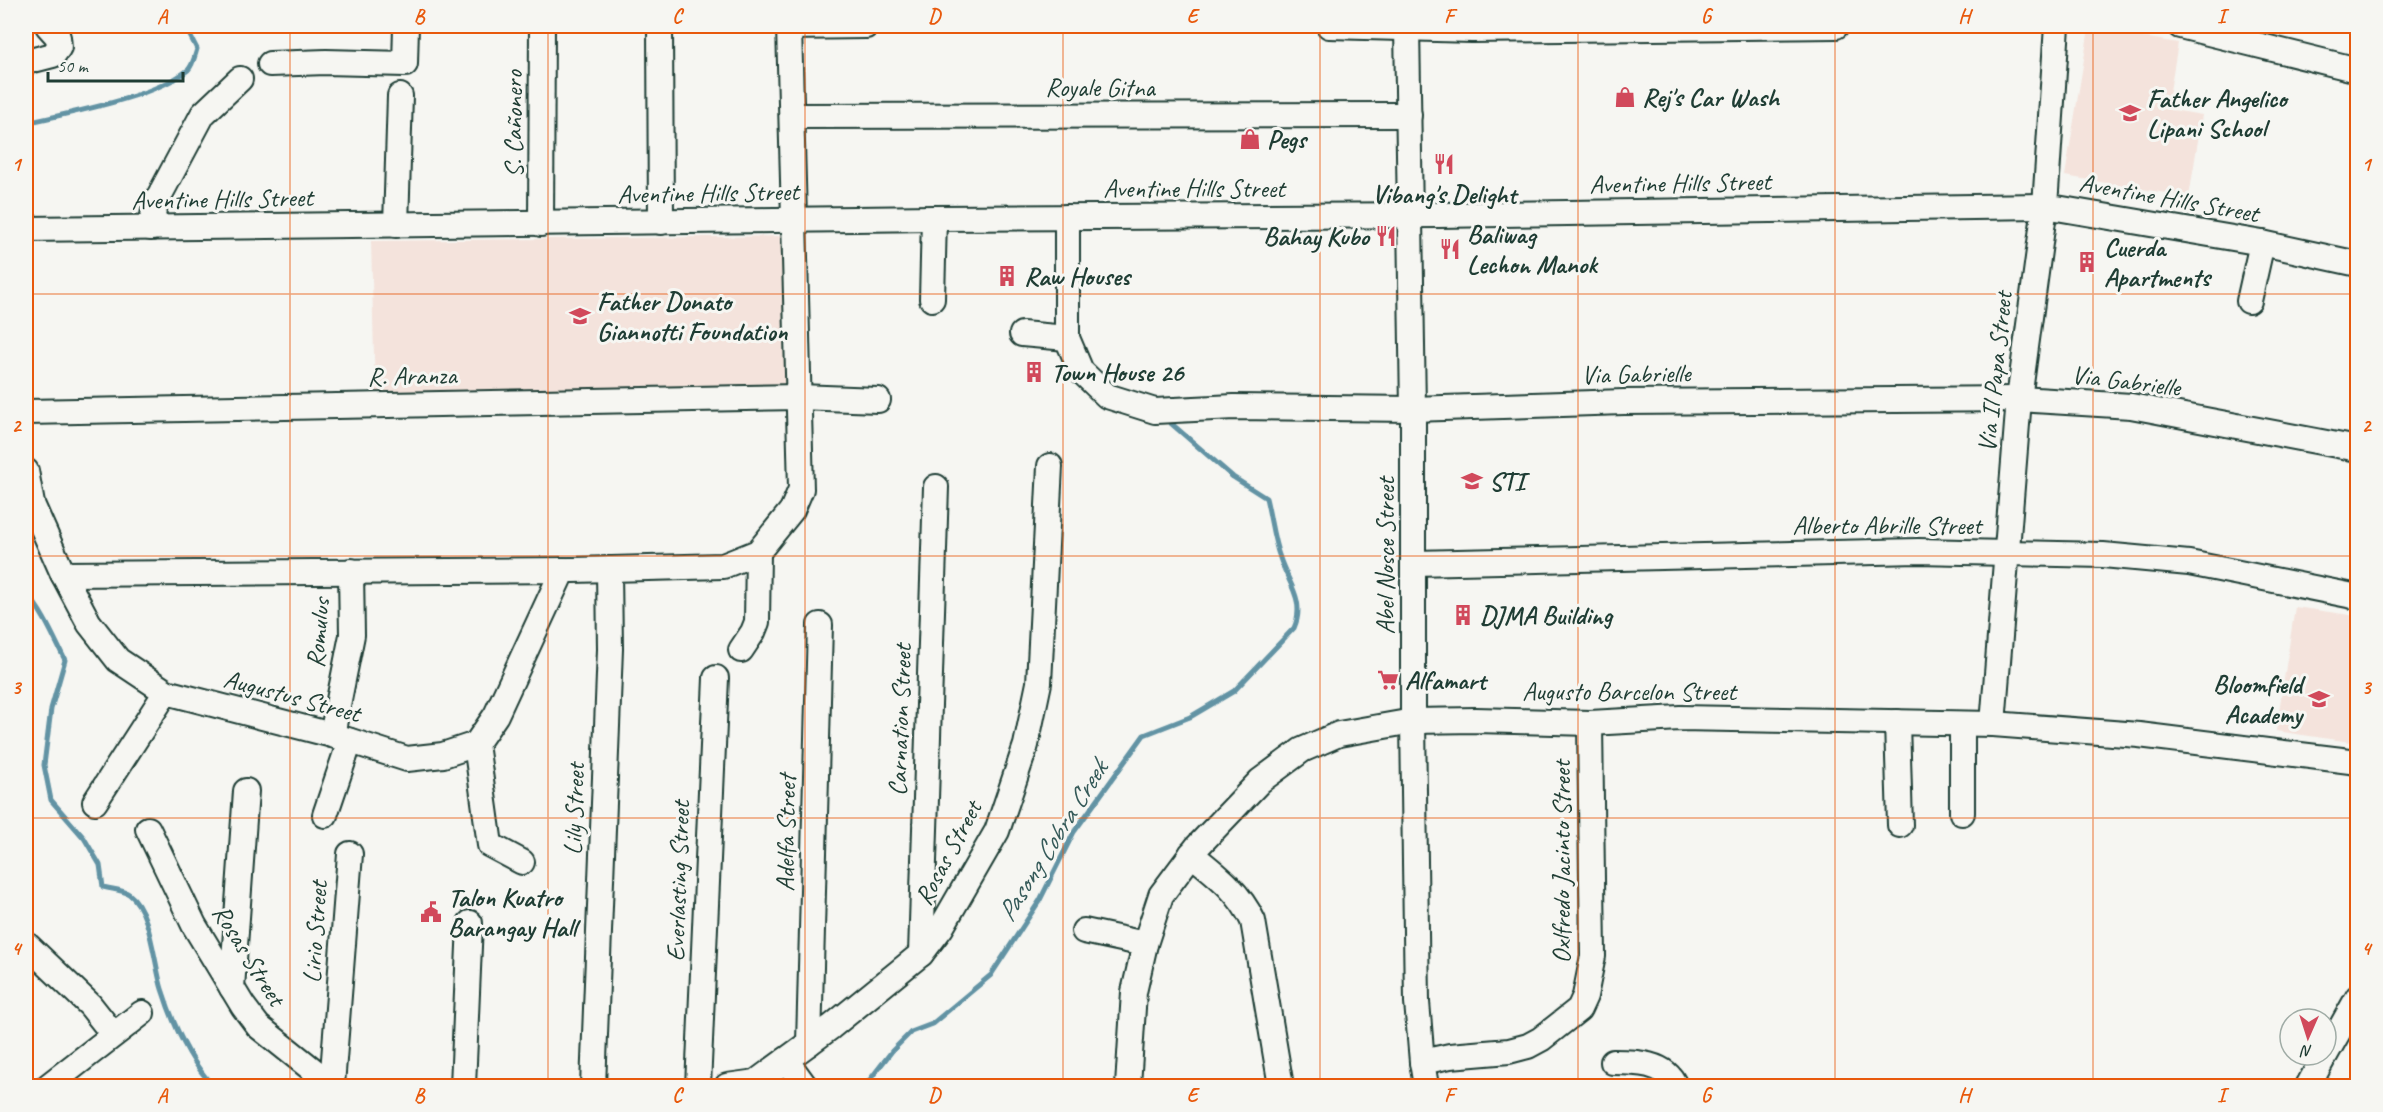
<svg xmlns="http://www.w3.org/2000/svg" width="2383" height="1112" font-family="Caveat,sans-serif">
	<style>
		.built { fill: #f4e3dc }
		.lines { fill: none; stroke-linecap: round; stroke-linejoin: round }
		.stream { stroke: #6293a4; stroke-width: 5 }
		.minor-casing { stroke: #1f3d34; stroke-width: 28 }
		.minor { stroke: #f6f6f2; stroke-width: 24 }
		.grid { fill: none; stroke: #e8590c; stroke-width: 1.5; stroke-opacity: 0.55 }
		.labels { text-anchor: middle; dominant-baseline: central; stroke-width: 6; stroke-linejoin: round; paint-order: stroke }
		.street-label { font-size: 26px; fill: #1f3d34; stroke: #f6f6f2 }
		.poi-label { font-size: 26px; font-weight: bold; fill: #1f3d34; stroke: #f6f6f2; text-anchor: start }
		.water-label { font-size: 27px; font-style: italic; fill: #355a59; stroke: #f6f6f2 }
		.neatline { fill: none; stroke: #e8590c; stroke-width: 2 }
		.grid-label { font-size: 20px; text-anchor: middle; font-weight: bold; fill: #e8590c }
	</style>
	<rect width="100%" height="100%" fill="#f6f6f2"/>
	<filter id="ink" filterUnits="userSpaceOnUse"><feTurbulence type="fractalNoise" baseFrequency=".0167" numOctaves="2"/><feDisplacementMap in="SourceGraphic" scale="12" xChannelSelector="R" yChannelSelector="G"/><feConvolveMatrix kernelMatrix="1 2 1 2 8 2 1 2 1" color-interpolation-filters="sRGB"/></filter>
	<g filter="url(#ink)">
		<g class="built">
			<path d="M2089,28L2178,43L2167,109L2202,115L2189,197L2065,176Z"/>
			<path d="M787,236L789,391L375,395L371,241Z"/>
			<path d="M2295,607L2357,616V743L2276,731Z"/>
		</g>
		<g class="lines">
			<g class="stream">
				<path d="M26,123C69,113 153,98 188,70C193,65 195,55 197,49L185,26"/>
				<path d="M26,593C43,611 54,638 65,660L51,709L44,765L51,800L84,838L100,865L103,887C110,889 123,890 129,894C151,910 154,964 162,989C173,1024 188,1059 213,1086"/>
				<path d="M865,1086L892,1051L911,1032L932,1024L991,975L1040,900L1074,832L1144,735L1190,717L1234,691L1294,628C1306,601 1288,583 1280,558C1273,539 1271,518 1266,498L1233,477L1166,419"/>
			</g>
			<defs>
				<g id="minor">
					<path d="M660,26L661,222"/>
					<path d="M1329,26L1472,30L1836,26"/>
					<path d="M1407,26L1413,409V721L1417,1002L1422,1062L1426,1086"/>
					<path d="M2180,26L2358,70"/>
					<path d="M789,27L866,26"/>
					<path d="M26,62L53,55L59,47L58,37L48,26"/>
					<path d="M270,64L326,62L405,64L406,26"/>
					<path d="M792,116L1409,115"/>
					<path d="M1067,217V338L1081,371L1107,396L1155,411L1234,407L1413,409L1624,402L2019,399L2131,406L2358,449"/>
					<path d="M541,224L542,26"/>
					<path d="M396,225L400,96"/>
					<path d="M151,228L155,204L203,114L240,79"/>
					<path d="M26,229L934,218L1439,215L2045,206L2262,243L2358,264"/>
					<path d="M932,299L934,218"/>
					<path d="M2249,301L2262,243"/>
					<path d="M1022,334L1067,338"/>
					<path d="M26,412L799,397L878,400"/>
					<path d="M26,471L32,504L63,574L89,623L118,660L166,692L332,735L407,759L443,755L476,744L496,715L563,570"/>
					<path d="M1414,563L1918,551L2103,555L2189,563L2358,597"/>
					<path d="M63,574L574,570L723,566L758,552L792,510L801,489L789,26"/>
					<path d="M741,650L753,632L757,622L758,552"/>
					<path d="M1897,722L1900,825"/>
					<path d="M1962,724V813"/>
					<path d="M1993,724L2019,399L2045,206L2057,26"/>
					<path d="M332,735L352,635L351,571"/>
					<path d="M476,744L490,845L522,862"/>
					<path d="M95,802L166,692"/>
					<path d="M325,815L350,741"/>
					<path d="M148,829L194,925L243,1006L258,1026L333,1086"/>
					<path d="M1191,854C1216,874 1239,891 1253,921L1281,1086"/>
					<path d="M1084,931L1145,944"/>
					<path d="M26,944L90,1005L113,1034"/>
					<path d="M921,954L936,487"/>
					<path d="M232,988L246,791"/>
					<path d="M809,1043L820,625"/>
					<path d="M2326,1054L2358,997"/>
					<path d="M786,1060L805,1086"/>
					<path d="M1422,1062L1450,1056L1509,1051L1528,1046L1541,1039L1579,1009L1585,996L1593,956L1590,723"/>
					<path d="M1613,1062C1635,1062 1666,1062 1675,1086"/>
					<path d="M332,1085L350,854"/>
					<path d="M48,1086L142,1013"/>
					<path d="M463,1086L470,923"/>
					<path d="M593,1086L610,649L609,569"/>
					<path d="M698,1086L716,678"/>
					<path d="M727,1086L756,1082L831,1027L921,954L941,928L997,831L1026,745L1039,683L1050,466"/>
					<path d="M1128,1086L1134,992L1145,944L1161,895L1197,847L1260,781L1302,750L1339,734L1413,721L1476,720L1590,723L1680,718L1993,724L2139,735L2358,762"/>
					<path d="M2308,1086L2325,1055"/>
				</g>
			</defs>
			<use href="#minor" class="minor-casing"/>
			<use href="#minor" class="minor"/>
		</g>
	</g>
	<path class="grid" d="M290,26V1086M548,26V1086M805,26V1086M1063,26V1086M1320,26V1086M1578,26V1086M1835,26V1086M2093,26V1086M26,294H2358M26,556H2358M26,818H2358"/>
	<defs>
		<symbol id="shop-bare" viewBox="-9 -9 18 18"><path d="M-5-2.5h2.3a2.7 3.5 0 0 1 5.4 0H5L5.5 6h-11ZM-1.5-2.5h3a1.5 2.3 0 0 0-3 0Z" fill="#d1495b" stroke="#f6f6f2" stroke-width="2.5" paint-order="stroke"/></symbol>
		<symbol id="school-bare" viewBox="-9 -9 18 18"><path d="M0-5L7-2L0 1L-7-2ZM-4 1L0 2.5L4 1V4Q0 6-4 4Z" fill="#d1495b" stroke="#f6f6f2" stroke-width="2.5" paint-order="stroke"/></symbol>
		<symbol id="restaurant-bare" viewBox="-9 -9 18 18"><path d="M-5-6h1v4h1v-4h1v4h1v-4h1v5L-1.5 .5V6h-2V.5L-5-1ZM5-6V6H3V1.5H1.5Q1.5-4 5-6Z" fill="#d1495b" stroke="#f6f6f2" stroke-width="2.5" paint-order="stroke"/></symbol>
		<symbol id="building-bare" viewBox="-9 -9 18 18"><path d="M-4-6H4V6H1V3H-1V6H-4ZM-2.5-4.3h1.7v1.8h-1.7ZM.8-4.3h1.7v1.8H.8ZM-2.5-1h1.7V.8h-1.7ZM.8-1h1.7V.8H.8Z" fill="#d1495b" stroke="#f6f6f2" stroke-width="2.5" paint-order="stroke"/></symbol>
		<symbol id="supermarket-bare" viewBox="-9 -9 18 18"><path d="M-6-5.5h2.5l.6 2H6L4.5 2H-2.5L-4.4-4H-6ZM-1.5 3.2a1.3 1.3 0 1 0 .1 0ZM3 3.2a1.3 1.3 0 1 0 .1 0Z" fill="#d1495b" stroke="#f6f6f2" stroke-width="2.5" paint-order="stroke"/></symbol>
		<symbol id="civic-bare" viewBox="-9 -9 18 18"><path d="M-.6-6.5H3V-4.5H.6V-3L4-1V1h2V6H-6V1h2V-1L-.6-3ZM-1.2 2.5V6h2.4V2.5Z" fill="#d1495b" stroke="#f6f6f2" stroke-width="2.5" paint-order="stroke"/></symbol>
	</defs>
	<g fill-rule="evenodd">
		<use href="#shop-bare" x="1610" y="82" width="30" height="30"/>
		<use href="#school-bare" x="2115" y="98" width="30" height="30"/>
		<use href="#shop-bare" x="1235" y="124" width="30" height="30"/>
		<use href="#restaurant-bare" x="1429" y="149" width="30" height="30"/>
		<use href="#restaurant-bare" x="1371" y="221" width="30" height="30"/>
		<use href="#restaurant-bare" x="1435" y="234" width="30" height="30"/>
		<use href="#building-bare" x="2072" y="247" width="30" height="30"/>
		<use href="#building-bare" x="992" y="261" width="30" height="30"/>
		<use href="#school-bare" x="565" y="301" width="30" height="30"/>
		<use href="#building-bare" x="1019" y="357" width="30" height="30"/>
		<use href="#school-bare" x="1457" y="466" width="30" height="30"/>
		<use href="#building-bare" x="1448" y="600" width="30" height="30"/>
		<use href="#supermarket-bare" x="1373" y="665" width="30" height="30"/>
		<use href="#school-bare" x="2304" y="684" width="30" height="30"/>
		<use href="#civic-bare" x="416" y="897" width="30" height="30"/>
	</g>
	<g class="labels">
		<g class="street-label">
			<text x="1100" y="87">Royale Gitna</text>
			<text transform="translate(513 124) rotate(-90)">S. Cañonero</text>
			<text transform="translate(1680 183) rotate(-1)">Aventine Hills Street</text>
			<text x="1194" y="188">Aventine Hills Street</text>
			<text transform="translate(708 193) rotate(-1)">Aventine Hills Street</text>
			<text transform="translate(2169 198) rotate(10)">Aventine Hills Street</text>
			<text transform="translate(222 199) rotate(-1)">Aventine Hills Street</text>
			<text transform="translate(1995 372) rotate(-84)">Via Il Papa Street</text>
			<text transform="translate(1636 374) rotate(-1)">Via Gabrielle</text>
			<text transform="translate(412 376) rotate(-1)">R. Aranza</text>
			<text transform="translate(2126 381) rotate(7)">Via Gabrielle</text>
			<text x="1887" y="525">Alberto Abrille Street</text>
			<text transform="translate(1385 556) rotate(-90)">Abel Nosce Street</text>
			<text transform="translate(318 633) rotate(-85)">Romulus</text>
			<text x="1629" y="691">Augusto Barcelon Street</text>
			<text transform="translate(292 696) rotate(15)">Augustus Street</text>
			<text transform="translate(900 720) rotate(-88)">Carnation Street</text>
			<text transform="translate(574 809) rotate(-88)">Lily Street</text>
			<text transform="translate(786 833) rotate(-89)">Adelfa Street</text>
			<text transform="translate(948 853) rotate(-62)">Rosas Street</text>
			<text transform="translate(1561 862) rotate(-90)">Oxlfredo Jacinto Street</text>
			<text transform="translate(678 881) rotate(-88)">Everlasting Street</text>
			<text transform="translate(315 932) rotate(-86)">Lirio Street</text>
			<text transform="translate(249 955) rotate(58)">Rosas Street</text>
		</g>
		<g class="poi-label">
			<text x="1642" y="97">Rej's Car Wash</text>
			<text x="2147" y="98">Father Angelico<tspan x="2147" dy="30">Lipani School</tspan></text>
			<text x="1267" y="139">Pegs</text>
			<text x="1444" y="194" text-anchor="middle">Vibang's Delight</text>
			<text x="1467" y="234">Baliwag<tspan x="1467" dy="30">Lechon Manok</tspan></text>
			<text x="1369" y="236" text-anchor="end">Bahay Kubo</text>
			<text x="2104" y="247">Cuerda<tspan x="2104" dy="30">Apartments</tspan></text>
			<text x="1024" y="276">Raw Houses</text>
			<text x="597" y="301">Father Donato<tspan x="597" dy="30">Giannotti Foundation</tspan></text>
			<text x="1051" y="372">Town House 26</text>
			<text x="1489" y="481">STI</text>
			<text x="1480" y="615">DJMA Building</text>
			<text x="1405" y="680">Alfamart</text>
			<text x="2302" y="684" text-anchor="end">Bloomfield<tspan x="2302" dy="30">Academy</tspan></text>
			<text x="448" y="897">Talon Kuatro<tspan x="448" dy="30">Barangay Hall</tspan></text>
		</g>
		<g class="water-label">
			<text transform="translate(1052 841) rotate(-58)">Pasong Cobra Creek</text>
		</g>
	</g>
	<rect width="2383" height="1112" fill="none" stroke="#f6f6f2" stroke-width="66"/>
	<g transform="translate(2308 1037) rotate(183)"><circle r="28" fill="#f6f6f2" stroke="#a0aca6" stroke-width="1.5"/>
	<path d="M0-4.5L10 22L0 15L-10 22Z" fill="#d1495b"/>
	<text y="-9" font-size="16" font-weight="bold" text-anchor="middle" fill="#1f3d34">N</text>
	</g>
	<path d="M48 72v9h135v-9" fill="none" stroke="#1f3d34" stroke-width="3"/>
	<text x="57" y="72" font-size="18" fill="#1f3d34" stroke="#f6f6f2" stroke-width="4.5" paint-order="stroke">50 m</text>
	<rect x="33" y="33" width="2317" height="1046" class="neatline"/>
	<g class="grid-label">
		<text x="162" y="23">A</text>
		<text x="419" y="23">B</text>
		<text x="677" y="23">C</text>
		<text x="934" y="23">D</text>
		<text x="1192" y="23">E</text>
		<text x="1449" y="23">F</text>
		<text x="1706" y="23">G</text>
		<text x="1964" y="23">H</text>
		<text x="2221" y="23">I</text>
		<text x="16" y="171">1</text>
		<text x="2366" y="171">1</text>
		<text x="16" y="432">2</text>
		<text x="2366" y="432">2</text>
		<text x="16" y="694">3</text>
		<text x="2366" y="694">3</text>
		<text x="16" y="955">4</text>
		<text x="2366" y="955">4</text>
		<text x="162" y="1102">A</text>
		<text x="419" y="1102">B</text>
		<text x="677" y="1102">C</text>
		<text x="934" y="1102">D</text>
		<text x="1192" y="1102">E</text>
		<text x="1449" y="1102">F</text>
		<text x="1706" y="1102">G</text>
		<text x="1964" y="1102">H</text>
		<text x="2221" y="1102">I</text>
	</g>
</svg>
